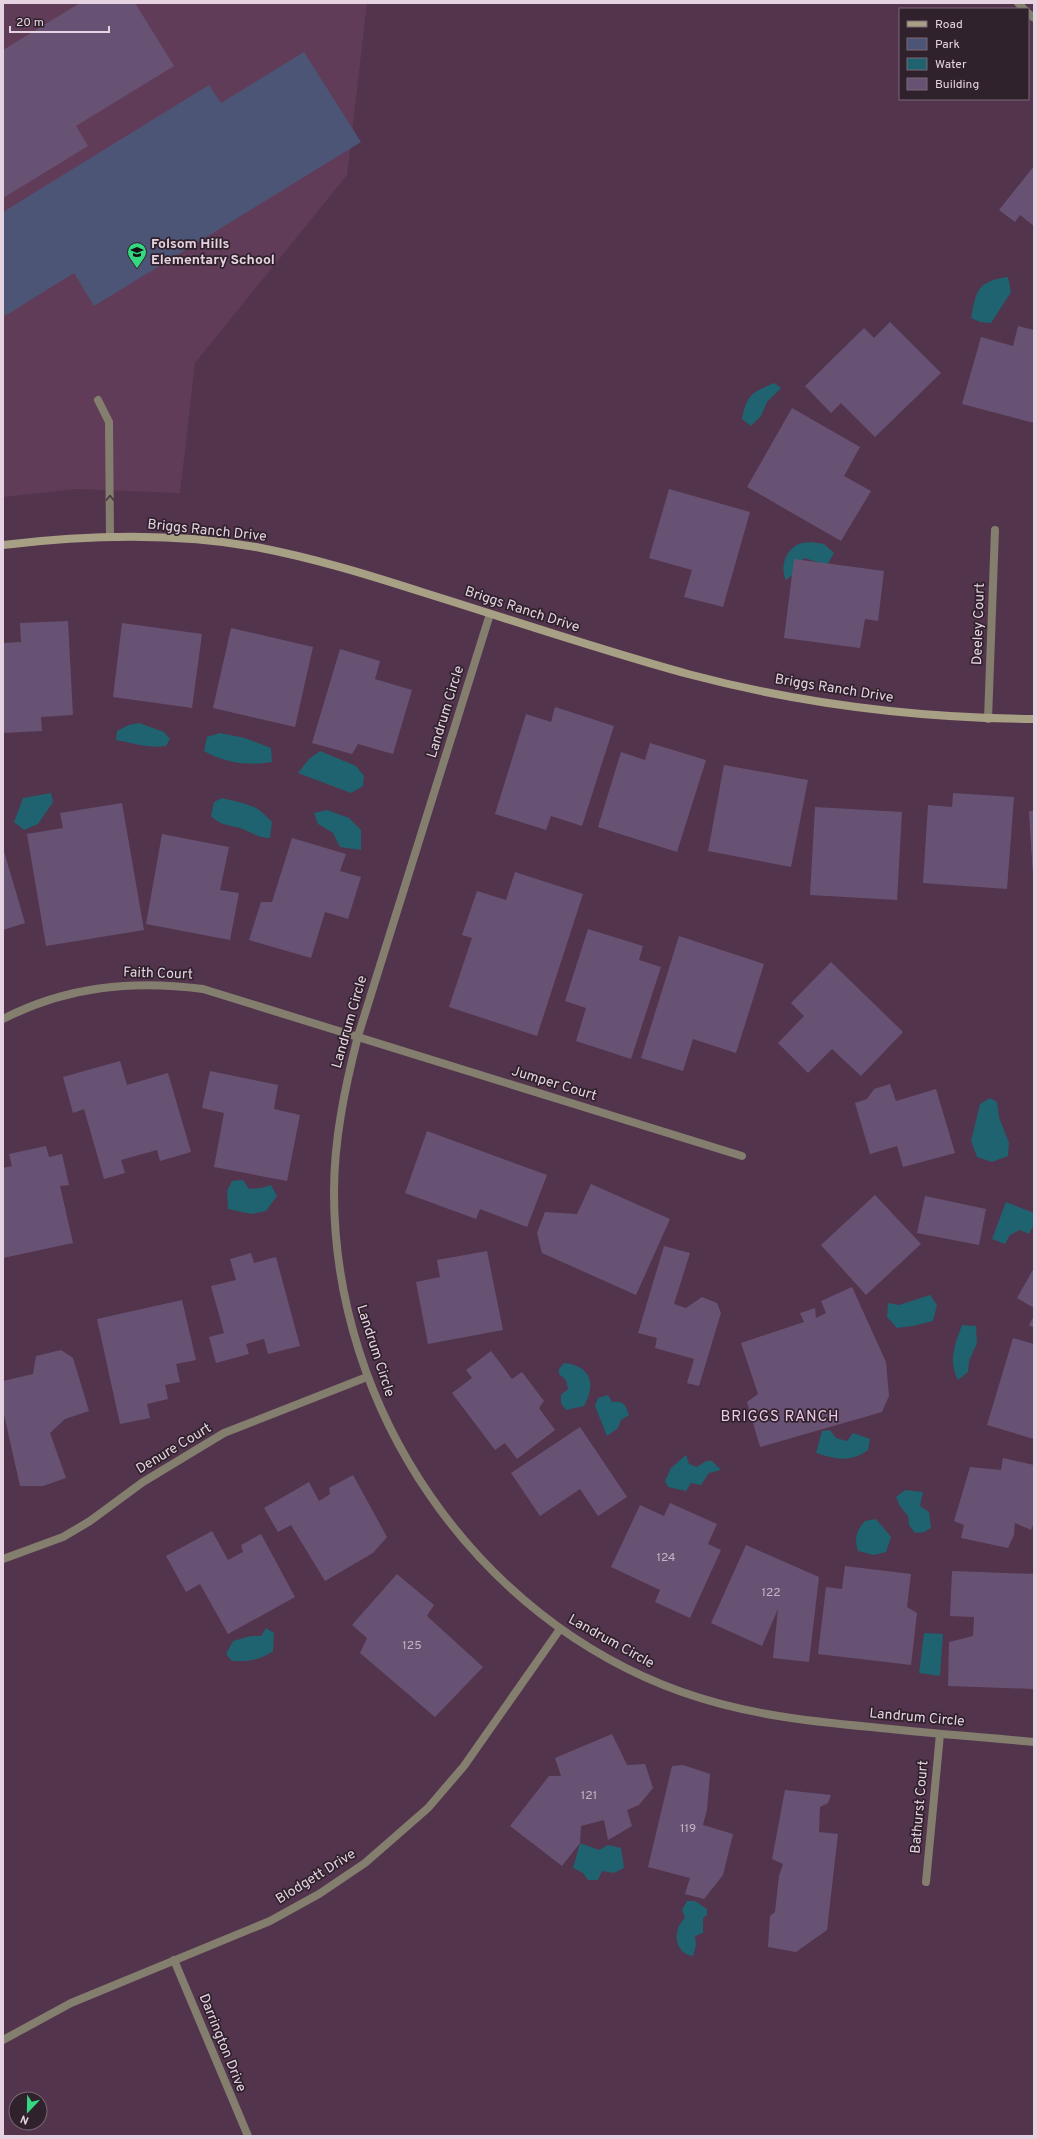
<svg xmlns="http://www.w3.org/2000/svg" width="1037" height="2139" font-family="Overpass,sans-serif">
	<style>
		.built { fill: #603c59 }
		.green { fill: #4d5577 }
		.water { fill: #1f6270 }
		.building { fill: #685273 }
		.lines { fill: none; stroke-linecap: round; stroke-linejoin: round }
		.lane { stroke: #837e6d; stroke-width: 8 }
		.street { stroke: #837e6d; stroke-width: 8 }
		.secondary { stroke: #a8a085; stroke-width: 8 }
		.oneway { stroke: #45393d }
		.labels { text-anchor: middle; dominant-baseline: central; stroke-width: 3.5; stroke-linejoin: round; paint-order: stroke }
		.number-label { font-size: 12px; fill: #c6b3c6 }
		.poi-label { font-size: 14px; font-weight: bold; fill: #e6d3e1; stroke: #30222d; text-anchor: start }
		.street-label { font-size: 14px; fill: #e6d3e1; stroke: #30222d }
		.neighbourhood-label { font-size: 15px; letter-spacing: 1px; fill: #eec8e5; stroke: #30222d }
	</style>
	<rect width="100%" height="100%" fill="#53344d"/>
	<path class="built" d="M3,3H367L347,175L195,363L180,493L77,489L3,497Z"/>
	<path class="green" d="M304,52L361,142L94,306L74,273L3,317V212L209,85L221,103Z"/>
	<g class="water">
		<path d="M1008,277L1011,292L991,323L980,322L971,318C976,290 978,281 1008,277Z"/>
		<path d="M774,383L781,388L767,402L761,416L751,426L742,419C747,394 752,393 774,383Z"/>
		<path d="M812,542L824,544L834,553L827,565L804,558L794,574L786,580C780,567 785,550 799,544C802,542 808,543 812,542Z"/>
		<path d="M139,723L164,732L170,739L166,746C149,749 133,743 116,740L117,731L129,725Z"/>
		<path d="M220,733L245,738L271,748L272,762C249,766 224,763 204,751L207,737Z"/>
		<path d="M320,751L356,766L364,776L363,786L351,793L298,773L309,759Z"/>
		<path d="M51,793L53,802L38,824L24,830L14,822L23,798Z"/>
		<path d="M222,798C232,801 242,802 251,806C259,808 266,816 272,822L270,838C255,837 252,832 240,828C228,825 220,825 211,816L214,802Z"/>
		<path d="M327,810L349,818L361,830V850L340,847L333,833L318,824L314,813Z"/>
		<path d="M990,1098L997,1102L999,1117L1009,1143L1008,1156L992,1162L977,1157L971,1141L980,1104Z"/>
		<path d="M243,1180L249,1189L262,1188L271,1185L277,1196L266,1211L251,1214L228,1209L227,1191L232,1181Z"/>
		<path d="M1006,1202L1034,1213V1224L1029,1234L1020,1230L1010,1235L1005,1244L992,1239Z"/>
		<path d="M930,1295L937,1305L933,1321L913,1326L897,1328L887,1317L888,1303L899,1305Z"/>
		<path d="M962,1325L976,1326L977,1343L969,1361L968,1372L958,1380C948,1360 955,1344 962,1325Z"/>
		<path d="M564,1363C592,1366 596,1385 584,1406L566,1410L561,1403V1395L568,1389L566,1380L559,1374V1369Z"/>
		<path d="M608,1395L612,1402C624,1401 625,1404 629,1415L621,1420L618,1428L607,1436L595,1406L598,1398Z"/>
		<path d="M830,1430L836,1438L847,1441L853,1433L870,1439L868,1450C851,1463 835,1459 816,1453L822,1431Z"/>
		<path d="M686,1455L689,1464L697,1467L706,1461H712L721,1470L709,1473L701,1485L691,1483L686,1491L668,1487L665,1481L671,1468Z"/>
		<path d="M905,1490L923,1492L920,1506L929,1512L931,1528L924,1532L915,1533L909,1525L908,1516L900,1506L896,1497Z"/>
		<path d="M876,1519L891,1537L886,1552L874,1555L858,1551C854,1538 856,1531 865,1521Z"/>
		<path d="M266,1628L274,1633L273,1651C259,1661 248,1661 232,1661L226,1654L233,1641L251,1636H261Z"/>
		<path d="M924,1633L943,1634L940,1676L919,1673Z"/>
		<path d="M580,1843L599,1850L608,1845L621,1848L624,1868L614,1873L602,1871L598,1880H588L583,1873L573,1868Z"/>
		<path d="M687,1901H695L707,1909V1915L703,1918V1933L695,1936L696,1945L693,1956C674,1954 672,1929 685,1918L682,1910Z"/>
	</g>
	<g class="building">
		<path d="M80,3H135L174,66L76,126L88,146L3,198V50Z"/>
		<path d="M1034,166V226L1020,215L1015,222L999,210Z"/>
		<path d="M890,322L941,373L875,437L841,403L831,413L805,386L864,328L874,338Z"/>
		<path d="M1018,326L1034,330V423L962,404L981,337L1013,346Z"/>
		<path d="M792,408L860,447L844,476L871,491L841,541L747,487Z"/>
		<path d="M669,489L750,512L723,607L684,597L692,570L649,558Z"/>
		<path d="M794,559L884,571L878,621L865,619L860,648L784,638Z"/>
		<path d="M68,621L73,715L41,717L42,731L3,733V643L21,642L20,623Z"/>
		<path d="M122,623L202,634L192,708L113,697Z"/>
		<path d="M231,628L313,647L295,727L213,708Z"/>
		<path d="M340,649L380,661L375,679L412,690L393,754L358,744L352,754L312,743Z"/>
		<path d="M555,707L614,726L582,826L551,816L546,830L495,814L526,714L551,722Z"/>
		<path d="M650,743L706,760L677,852L598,827L621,752L645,760Z"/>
		<path d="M724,765L808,780L791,867L708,851Z"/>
		<path d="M953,793L1014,797L1007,889L923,883L928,805L952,807Z"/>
		<path d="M122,803L144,930L46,946L27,834L63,828L60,813Z"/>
		<path d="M815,807L902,812L897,900L810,895Z"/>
		<path d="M1029,811H1034V876H1033Z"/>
		<path d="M162,834L229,847L220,890L239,893L230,940L146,924Z"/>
		<path d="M292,838L346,854L340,871L361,877L348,919L325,912L311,958L249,940L261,902H272Z"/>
		<path d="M3,848L25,923L3,930Z"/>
		<path d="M515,872L583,894L537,1036L449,1007L472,938L462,935L477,891L506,900Z"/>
		<path d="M588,929L643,946L639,960L661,967L631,1059L576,1041L586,1008L565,1001Z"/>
		<path d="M679,936L764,964L736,1053L693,1039L683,1071L641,1058Z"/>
		<path d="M831,962L903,1032L861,1076L832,1049L808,1073L778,1043L804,1016L791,1003Z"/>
		<path d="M120,1061L127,1085L168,1073L191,1152L160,1161L157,1150L121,1160L125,1173L104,1179L84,1109L73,1113L63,1077Z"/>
		<path d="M210,1071L278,1085L274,1109L300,1115L287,1181L214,1167L224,1113L202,1108Z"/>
		<path d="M890,1084L896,1101L936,1089L955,1153L903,1167L897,1146L870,1154L855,1103L867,1099L874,1089Z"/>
		<path d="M427,1131L547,1175L527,1227L480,1209L476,1219L405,1193Z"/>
		<path d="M46,1146L49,1157L62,1154L69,1185L60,1186L73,1243L3,1258V1168L12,1166L9,1154Z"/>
		<path d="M591,1184L670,1219L636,1295L542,1253L537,1233L545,1212L577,1214Z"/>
		<path d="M875,1195L921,1244L866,1295L821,1245Z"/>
		<path d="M925,1196L986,1209L979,1245L917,1233Z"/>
		<path d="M664,1246L690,1253L674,1304L686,1308L702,1297L717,1303L721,1313L699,1386L687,1383L694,1359L655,1348L657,1338L638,1333Z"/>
		<path d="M487,1251L503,1330L428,1344L416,1282L440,1277L437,1260Z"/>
		<path d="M251,1253L254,1263L276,1257L300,1346L268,1354L264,1339L246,1344L249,1354L216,1363L209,1337L224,1333L211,1286L236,1280L230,1259Z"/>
		<path d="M1034,1268V1308L1017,1298Z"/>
		<path d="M852,1287L886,1362L889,1396L882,1412L760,1447L747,1402L758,1394L741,1343L804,1322L800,1313L815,1308L816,1318L826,1313L821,1301Z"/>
		<path d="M182,1300L196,1360L176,1364L180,1382L165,1385L168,1399L147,1404L150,1418L120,1424L97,1319Z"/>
		<path d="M1034,1316V1328L1029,1325Z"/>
		<path d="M1013,1338L1034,1344V1439L987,1425Z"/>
		<path d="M61,1350L73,1358L89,1411L65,1419L50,1433L66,1478L43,1486H20L3,1410V1381L33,1374L36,1356Z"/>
		<path d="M491,1351L512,1379L522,1372L544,1401L539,1408L555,1430L517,1459L505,1443L495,1450L452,1393L472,1378L466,1370Z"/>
		<path d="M580,1427L627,1497L598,1516L580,1489L540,1516L511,1473Z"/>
		<path d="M1003,1458L1034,1465V1523L1031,1530L1015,1523L1014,1535L1008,1548L961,1538L964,1525L954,1521L970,1467L1001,1470Z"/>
		<path d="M353,1475L387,1537L373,1553L325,1581L291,1525L278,1532L264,1508L309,1482L319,1501L330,1494L329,1488Z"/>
		<path d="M670,1503L717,1524L708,1544L721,1550L690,1618L655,1602L660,1590L611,1567L640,1505L664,1516Z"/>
		<path d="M212,1531L228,1560L243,1552L241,1545L261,1534L295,1597L228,1634L200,1584L186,1592L166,1556Z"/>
		<path d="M746,1545L819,1577L809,1662L773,1658L778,1609L762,1646L711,1623Z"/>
		<path d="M845,1566L911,1574L907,1607L917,1613L911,1665L818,1654L826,1587L842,1589Z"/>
		<path d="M952,1571L1034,1574V1689L948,1686L949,1642L973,1636L974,1617L950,1616Z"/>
		<path d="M397,1574L434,1605L427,1616L483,1667L435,1717L360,1653L367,1638L352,1625Z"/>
		<path d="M612,1734L627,1765L645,1764L653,1788L639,1805L627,1810L632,1826L608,1840L604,1820L581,1826L580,1843L562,1866L510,1826L549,1776H561L555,1758Z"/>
		<path d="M683,1765L710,1774L707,1809L703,1825L733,1834L723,1875L704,1899L685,1894L690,1878L648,1867L672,1766Z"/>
		<path d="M785,1790L831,1795L828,1803L820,1807L819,1832L838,1834L827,1930L796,1952L768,1947L770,1916L775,1912L779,1876L783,1864L772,1859Z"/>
	</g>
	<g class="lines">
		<path class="lane" d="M98,400L109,422L110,537"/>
		<g class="street">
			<path d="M1018,3L1024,9"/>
			<path d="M1028,13L1034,18"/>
			<path d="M490,614L358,1036C345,1087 334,1139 334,1192C334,1410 475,1618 682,1692C744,1714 806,1721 871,1727C925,1733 980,1737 1034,1742"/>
			<path d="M988,719L995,530"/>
			<path d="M3,1019C67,986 133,980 203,989L742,1156"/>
			<path d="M3,1559L63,1537L90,1521L143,1482L224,1433L367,1377"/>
			<path d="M926,1882L940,1734"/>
			<path d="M174,1960L248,2136"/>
			<path d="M3,2040L71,2003L270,1921L319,1894L365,1863L428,1808L464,1766L560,1629"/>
		</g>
		<path class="secondary" d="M3,545C87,535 172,532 256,547C314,558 369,575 425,593C512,620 600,650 688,674C801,704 918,718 1034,719"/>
	</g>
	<defs><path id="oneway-chevron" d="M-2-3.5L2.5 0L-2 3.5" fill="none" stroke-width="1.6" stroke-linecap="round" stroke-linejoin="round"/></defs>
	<use class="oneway" href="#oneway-chevron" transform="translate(110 498) rotate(-90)"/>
	<defs>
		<symbol id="school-pin" viewBox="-11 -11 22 30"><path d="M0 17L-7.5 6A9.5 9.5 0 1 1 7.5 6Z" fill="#34d881" stroke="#30222d"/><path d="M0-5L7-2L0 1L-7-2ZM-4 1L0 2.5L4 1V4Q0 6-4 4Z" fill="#111"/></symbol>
	</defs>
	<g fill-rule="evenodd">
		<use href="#school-pin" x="126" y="241" width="22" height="30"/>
	</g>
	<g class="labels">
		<g class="number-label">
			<text x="666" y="1558">124</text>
			<text x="771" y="1593">122</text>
			<text x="412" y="1646">125</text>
			<text x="589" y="1796">121</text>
			<text x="688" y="1829">119</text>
		</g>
		<g class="poi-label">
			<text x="151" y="244">Folsom Hills<tspan x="151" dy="16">Elementary School</tspan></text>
		</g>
		<g class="street-label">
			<text transform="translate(207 531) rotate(6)">Briggs Ranch Drive</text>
			<text transform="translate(522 610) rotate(18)">Briggs Ranch Drive</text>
			<text transform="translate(979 624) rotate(-88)">Deeley Court</text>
			<text transform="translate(834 689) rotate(9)">Briggs Ranch Drive</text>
			<text transform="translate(446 712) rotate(-73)">Landrum Circle</text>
			<text transform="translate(158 974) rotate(2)">Faith Court</text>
			<text transform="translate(350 1022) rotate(-74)">Landrum Circle</text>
			<text transform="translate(554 1084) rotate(17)">Jumper Court</text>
			<text transform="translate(375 1351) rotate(72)">Landrum Circle</text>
			<text transform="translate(174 1449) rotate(-31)">Denure Court</text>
			<text transform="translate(611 1642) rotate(29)">Landrum Circle</text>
			<text transform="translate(917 1718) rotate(5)">Landrum Circle</text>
			<text transform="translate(920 1807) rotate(-85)">Bathurst Court</text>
			<text transform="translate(316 1877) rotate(-32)">Blodgett Drive</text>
			<text transform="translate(222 2043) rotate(68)">Darrington Drive</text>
		</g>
		<g class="neighbourhood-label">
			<text x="780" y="1417">BRIGGS RANCH</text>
		</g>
	</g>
	<rect width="1037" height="2139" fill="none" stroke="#e6d3e1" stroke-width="8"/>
	<rect x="899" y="8" width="130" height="92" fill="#30222d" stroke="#796975"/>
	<rect x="907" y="21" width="20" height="6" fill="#a8a085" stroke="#796975"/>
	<text x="935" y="28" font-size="12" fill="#e6d3e1">Road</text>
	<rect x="907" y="38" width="20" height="12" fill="#4d5577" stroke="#796975"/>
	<text x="935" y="48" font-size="12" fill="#e6d3e1">Park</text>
	<rect x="907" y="58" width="20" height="12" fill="#1f6270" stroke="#796975"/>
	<text x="935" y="68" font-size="12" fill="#e6d3e1">Water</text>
	<rect x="907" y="78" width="20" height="12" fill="#685273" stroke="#796975"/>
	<text x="935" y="88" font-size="12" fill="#e6d3e1">Building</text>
	<g transform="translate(28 2111) rotate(202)"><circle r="19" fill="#30222d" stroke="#796975"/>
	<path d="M0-3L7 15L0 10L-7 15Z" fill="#34d881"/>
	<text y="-6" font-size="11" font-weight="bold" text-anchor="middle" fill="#e6d3e1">N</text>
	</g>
	<path d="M10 26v6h99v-6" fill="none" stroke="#e6d3e1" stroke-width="2"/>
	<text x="16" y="26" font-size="12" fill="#e6d3e1" stroke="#30222d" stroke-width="3" paint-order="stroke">20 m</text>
</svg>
